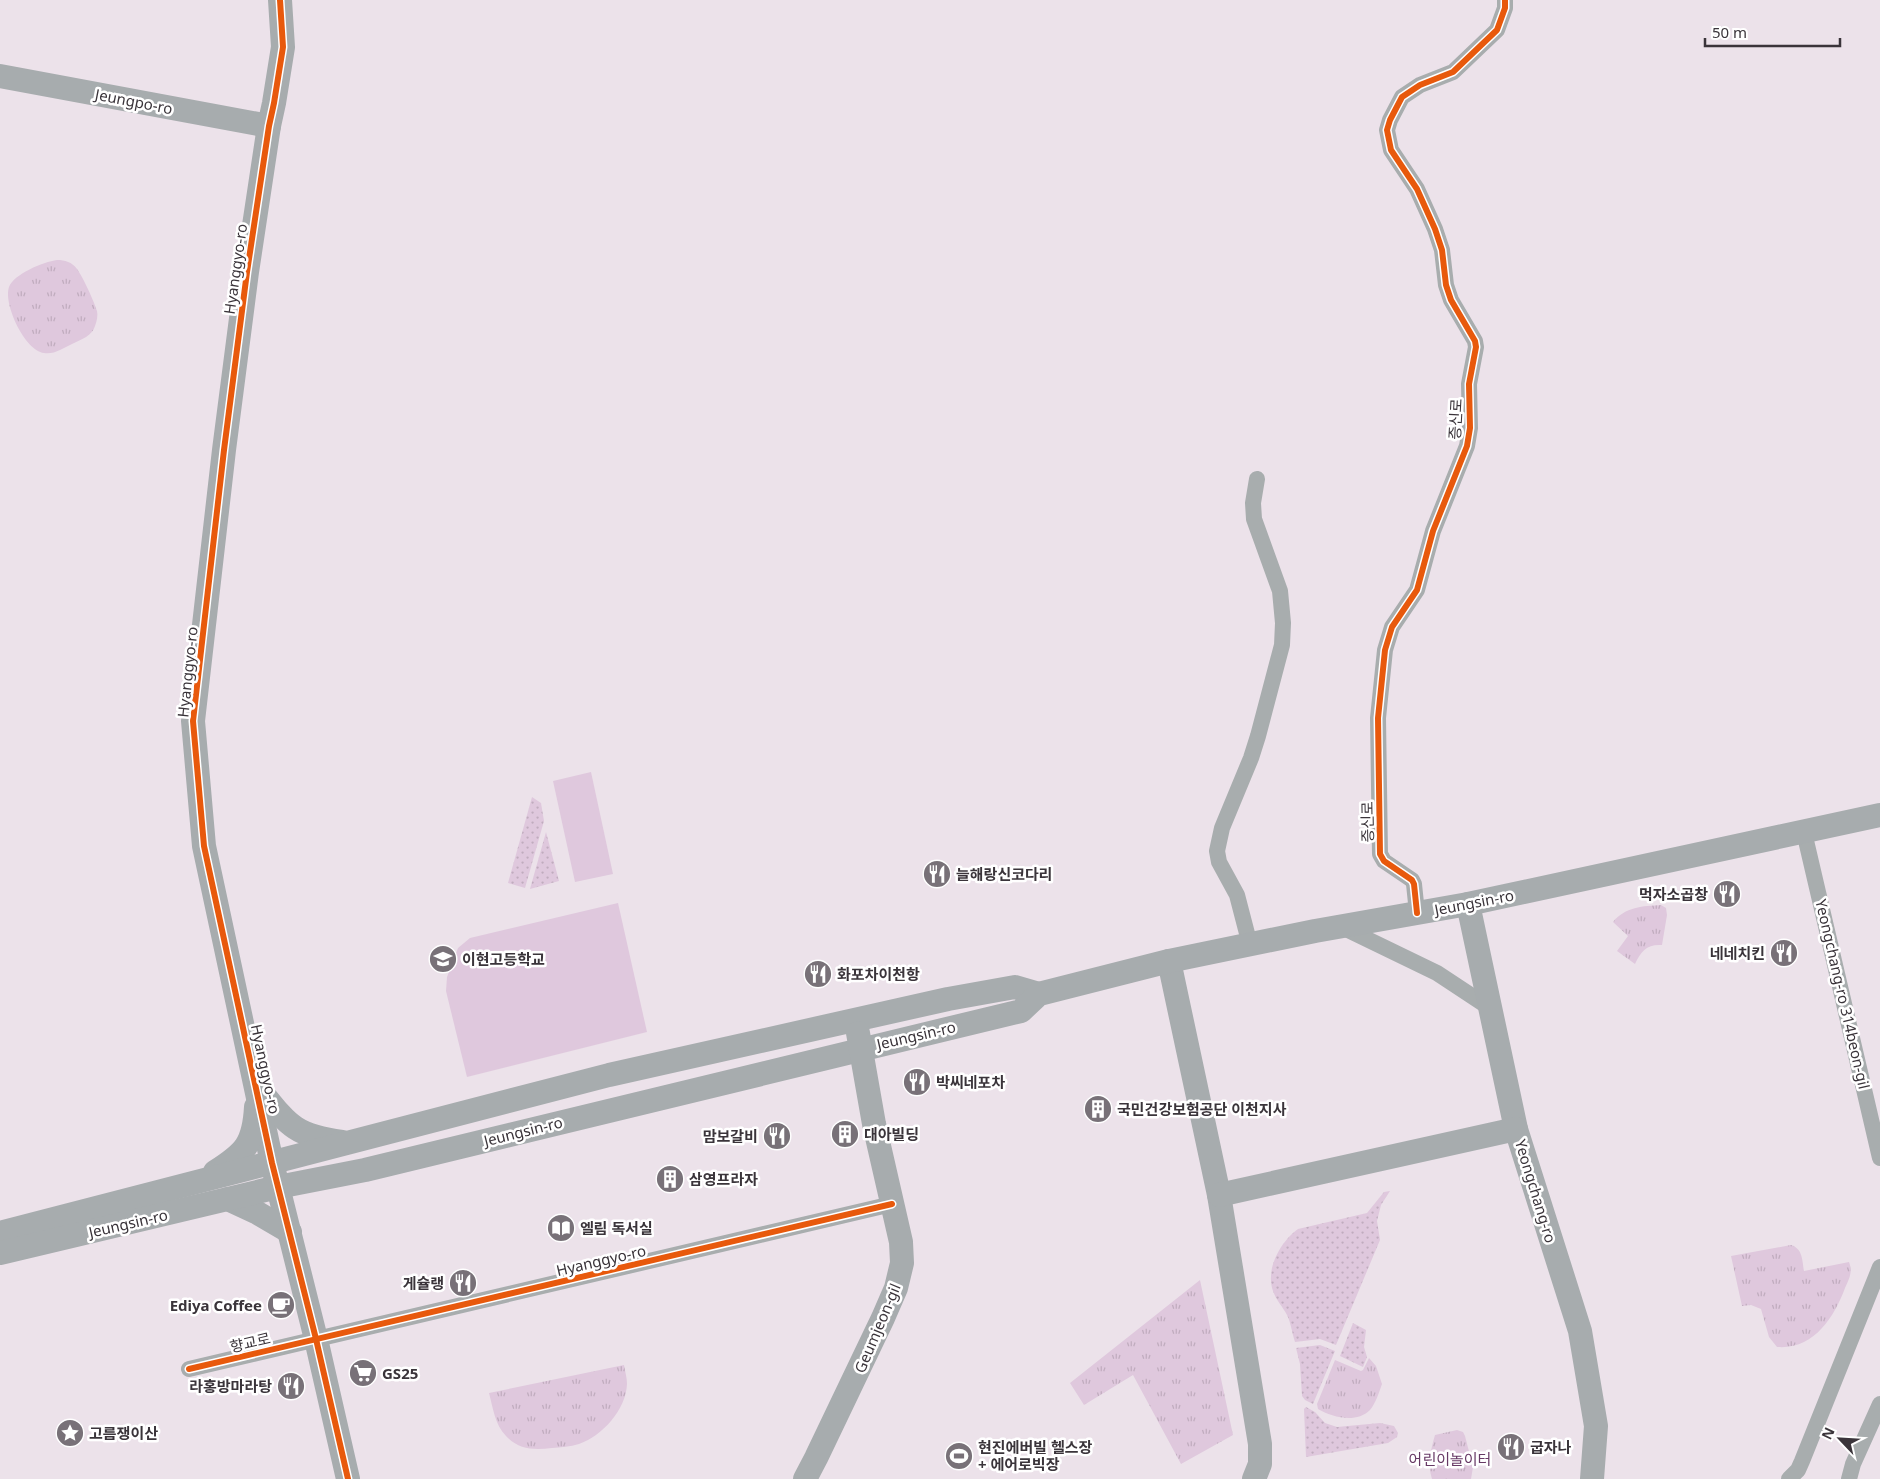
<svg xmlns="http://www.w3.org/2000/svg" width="1880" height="1479" font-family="'Noto Sans','Noto Sans KR',sans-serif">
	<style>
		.grass { fill: url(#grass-dots) }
		.park { fill: url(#park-tufts) }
		.garden { fill: #dfc8dd }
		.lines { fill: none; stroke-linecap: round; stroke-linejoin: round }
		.street { stroke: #a8adae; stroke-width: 16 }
		.secondary { stroke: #a7acae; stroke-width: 24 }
		.cycleway-casing { stroke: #fff; stroke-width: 9 }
		.cycleway { stroke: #e8590c; stroke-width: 6 }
		.labels { text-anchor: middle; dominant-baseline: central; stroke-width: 5; stroke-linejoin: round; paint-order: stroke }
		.street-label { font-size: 15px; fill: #3a343a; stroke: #fff }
		.poi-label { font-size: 15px; font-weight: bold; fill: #3a343a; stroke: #fff; text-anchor: start }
		.park-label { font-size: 15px; fill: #673965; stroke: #fff }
	</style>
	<defs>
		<pattern id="grass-dots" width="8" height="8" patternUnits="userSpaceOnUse" patternTransform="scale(1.25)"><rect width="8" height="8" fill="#dfc8dd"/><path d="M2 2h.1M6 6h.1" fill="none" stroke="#c0acbe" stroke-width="1.8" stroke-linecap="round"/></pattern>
		<pattern id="park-tufts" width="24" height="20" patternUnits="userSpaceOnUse" patternTransform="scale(1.25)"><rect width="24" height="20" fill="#dfc8dd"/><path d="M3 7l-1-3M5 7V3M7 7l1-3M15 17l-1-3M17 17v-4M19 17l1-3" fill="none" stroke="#c0acbe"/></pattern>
	</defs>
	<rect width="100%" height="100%" fill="#ece2ea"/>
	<g class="grass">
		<path d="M532,797L541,803L544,821L525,888L508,883Z"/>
		<path d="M546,832L559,881L530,889Z"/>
		<path d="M1390,1191L1381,1205L1377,1221L1380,1240L1336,1345L1320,1339L1295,1342C1292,1333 1291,1323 1287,1315C1283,1307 1276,1300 1273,1291C1265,1269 1281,1241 1298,1229L1367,1213L1384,1192Z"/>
		<path d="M1353,1323L1366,1330L1364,1347L1367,1357L1363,1367L1340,1356Z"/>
		<path d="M1320,1345L1335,1351L1313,1404L1305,1400L1302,1396L1300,1364L1296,1348Z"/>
		<path d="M1306,1407L1315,1412L1325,1423L1337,1427L1380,1423L1394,1426L1398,1433L1397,1437L1388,1443L1306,1457L1304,1409Z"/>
	</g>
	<g class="park">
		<path d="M57,260C65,260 72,262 77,269C83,277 94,301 97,311C98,315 97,321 95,326C92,336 82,339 72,344C63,348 54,355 44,353C25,351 3,304 9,287C14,274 43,262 57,260Z"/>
		<path d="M1661,905L1666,908L1667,915L1662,945C1647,944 1641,951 1635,964L1617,951L1628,936L1613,922C1625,907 1643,906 1661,905Z"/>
		<path d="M1791,1245C1803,1249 1802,1260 1804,1271L1849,1262C1853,1272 1849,1279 1845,1288C1834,1318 1813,1350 1777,1347L1769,1337L1761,1309L1751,1305L1742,1306L1731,1256Z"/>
		<path d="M1200,1280L1233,1435L1181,1464L1133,1375L1084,1405L1070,1383Z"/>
		<path d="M1369,1358L1376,1366L1382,1384C1379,1392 1376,1403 1370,1410C1356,1424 1332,1417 1318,1409L1317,1404L1335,1360L1361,1371L1363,1370Z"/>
		<path d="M624,1365C625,1371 627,1378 627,1384C626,1410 602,1436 579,1444C570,1447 561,1447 552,1448C534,1450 519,1450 506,1436C495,1425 493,1408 489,1393Z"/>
		<path d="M1457,1430L1463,1432L1465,1436L1473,1467L1471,1479H1432C1427,1464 1431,1449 1435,1435Z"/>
	</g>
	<g class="garden">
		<path d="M591,772L613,874L575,882L553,781Z"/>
		<path d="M618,903L647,1032L467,1077L446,991L447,977L458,948L470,938Z"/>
	</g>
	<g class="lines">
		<g class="street">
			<path d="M1804,832L1880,1158"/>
			<path d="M1417,913L1414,884L1412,880L1384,861L1380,854L1378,718L1385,650L1392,627L1417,590L1433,531L1467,446L1470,428L1469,384L1476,347L1475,341L1451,300L1446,285L1442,250L1435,229L1417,189L1391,150L1387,130L1390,120L1402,97L1420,85L1453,72L1497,30L1505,8V0"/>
			<path d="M1342,927L1437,973L1490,1008"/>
			<path d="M1250,945L1237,895L1219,862L1217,851L1222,828L1251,758L1258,736L1282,645L1283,623L1280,591L1254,519L1253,503L1257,479"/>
			<path d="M189,1369L892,1204"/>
			<path d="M1789,1479L1798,1470L1802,1461L1880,1267"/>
			<path d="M1849,1479L1853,1464L1880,1404"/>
		</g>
		<g class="secondary">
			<path d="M280,0L283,47L274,103L269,126L247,272L224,450L193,721L204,846L272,1163L316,1339L348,1479"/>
			<path d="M0,76L269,126"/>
			<path d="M1468,904L1516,1129L1580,1331L1596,1426L1592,1479"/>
			<path d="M1169,961L1219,1195L1260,1444V1464L1254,1479"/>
			<path d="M260,1090C288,1125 295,1136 342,1142"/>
			<path d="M215,1172C245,1153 254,1144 256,1107"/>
			<path d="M1219,1195L1516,1129"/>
			<path d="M228,1199L256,1212L290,1232"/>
			<path d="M0,1233L609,1075L948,999L1015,987L1039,994"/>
			<path d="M0,1253L278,1187L365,1170L1021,1011L1039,994L1169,961L1315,931L1468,904L1880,815"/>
			<path d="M805,1479L816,1458L883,1318L896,1288L902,1263L901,1242L874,1124L858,1033"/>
		</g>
		<defs>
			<g id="cycleway">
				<path d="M280,0L283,47L274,103L269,126L247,272L224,450L193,721L204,846L272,1163L316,1339L348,1479"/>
				<path d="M1417,913L1414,884L1412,880L1384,861L1380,854L1378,718L1385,650L1392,627L1417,590L1433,531L1467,446L1470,428L1469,384L1476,347L1475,341L1451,300L1446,285L1442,250L1435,229L1417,189L1391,150L1387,130L1390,120L1402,97L1420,85L1453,72L1497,30L1505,8V0"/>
				<path d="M189,1369L892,1204"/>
			</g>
		</defs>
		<use href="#cycleway" class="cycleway-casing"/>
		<use href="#cycleway" class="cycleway"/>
	</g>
	<defs>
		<symbol id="restaurant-disc" viewBox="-11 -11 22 22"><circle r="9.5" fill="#787178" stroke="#fff"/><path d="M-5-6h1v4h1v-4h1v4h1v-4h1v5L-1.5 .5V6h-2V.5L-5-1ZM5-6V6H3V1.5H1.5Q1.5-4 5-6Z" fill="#fff"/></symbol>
		<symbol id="school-disc" viewBox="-11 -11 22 22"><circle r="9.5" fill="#787178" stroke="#fff"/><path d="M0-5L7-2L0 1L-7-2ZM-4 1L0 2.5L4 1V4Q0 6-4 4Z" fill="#fff"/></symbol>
		<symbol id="building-disc" viewBox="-11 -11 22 22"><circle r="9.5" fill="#787178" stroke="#fff"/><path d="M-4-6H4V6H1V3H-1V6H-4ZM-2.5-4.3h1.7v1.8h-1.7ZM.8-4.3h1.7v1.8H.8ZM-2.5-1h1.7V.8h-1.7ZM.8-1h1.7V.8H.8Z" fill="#fff"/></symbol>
		<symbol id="library-disc" viewBox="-11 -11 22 22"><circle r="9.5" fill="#787178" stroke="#fff"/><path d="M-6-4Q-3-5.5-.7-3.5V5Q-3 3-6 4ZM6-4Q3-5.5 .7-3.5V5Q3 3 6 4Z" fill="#fff"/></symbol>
		<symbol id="cafe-disc" viewBox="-11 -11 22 22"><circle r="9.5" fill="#787178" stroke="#fff"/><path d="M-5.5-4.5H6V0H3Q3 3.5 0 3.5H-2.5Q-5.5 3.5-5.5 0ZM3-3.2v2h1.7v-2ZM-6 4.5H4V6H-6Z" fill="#fff"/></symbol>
		<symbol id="supermarket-disc" viewBox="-11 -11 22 22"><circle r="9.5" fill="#787178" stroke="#fff"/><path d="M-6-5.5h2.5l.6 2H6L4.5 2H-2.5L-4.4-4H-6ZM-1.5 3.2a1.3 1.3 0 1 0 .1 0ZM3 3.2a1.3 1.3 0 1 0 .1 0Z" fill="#fff"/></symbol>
		<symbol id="sight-disc" viewBox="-11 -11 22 22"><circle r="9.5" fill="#787178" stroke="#fff"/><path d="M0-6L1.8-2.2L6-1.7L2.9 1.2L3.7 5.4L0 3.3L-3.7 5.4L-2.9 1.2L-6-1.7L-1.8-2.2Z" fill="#fff"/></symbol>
		<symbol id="stadium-disc" viewBox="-11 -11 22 22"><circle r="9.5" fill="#787178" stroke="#fff"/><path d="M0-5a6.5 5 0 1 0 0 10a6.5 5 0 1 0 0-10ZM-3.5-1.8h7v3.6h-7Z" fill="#fff"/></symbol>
	</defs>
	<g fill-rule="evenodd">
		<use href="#restaurant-disc" x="921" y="858" width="32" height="32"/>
		<use href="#restaurant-disc" x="1711" y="878" width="32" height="32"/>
		<use href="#restaurant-disc" x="1768" y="937" width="32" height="32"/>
		<use href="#school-disc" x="427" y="943" width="32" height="32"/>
		<use href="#restaurant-disc" x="802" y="958" width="32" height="32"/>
		<use href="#restaurant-disc" x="901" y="1066" width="32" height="32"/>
		<use href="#building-disc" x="1082" y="1093" width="32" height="32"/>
		<use href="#building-disc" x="829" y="1118" width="32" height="32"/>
		<use href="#restaurant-disc" x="761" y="1120" width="32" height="32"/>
		<use href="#building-disc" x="654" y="1163" width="32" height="32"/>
		<use href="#library-disc" x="545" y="1212" width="32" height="32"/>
		<use href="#restaurant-disc" x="447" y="1267" width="32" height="32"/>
		<use href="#cafe-disc" x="265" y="1289" width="32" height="32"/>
		<use href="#supermarket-disc" x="347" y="1357" width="32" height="32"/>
		<use href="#restaurant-disc" x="275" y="1370" width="32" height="32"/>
		<use href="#sight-disc" x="54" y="1417" width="32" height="32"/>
		<use href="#restaurant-disc" x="1495" y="1431" width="32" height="32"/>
		<use href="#stadium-disc" x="943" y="1440" width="32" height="32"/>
	</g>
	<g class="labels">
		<g class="street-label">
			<text transform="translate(134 101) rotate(11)">Jeungpo-ro</text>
			<text transform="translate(235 269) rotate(-82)">Hyanggyo-ro</text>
			<text transform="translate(1455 419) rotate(-87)">증신로</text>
			<text transform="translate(187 672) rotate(-84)">Hyanggyo-ro</text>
			<text transform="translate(1367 822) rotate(-91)">증신로</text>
			<text transform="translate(1474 902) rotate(-11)">Jeungsin-ro</text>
			<text transform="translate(1843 994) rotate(77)">Yeongchang-ro 314beon-gil</text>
			<text transform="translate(916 1035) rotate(-13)">Jeungsin-ro</text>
			<text transform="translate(266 1069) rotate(78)">Hyanggyo-ro</text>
			<text transform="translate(523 1131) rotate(-14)">Jeungsin-ro</text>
			<text transform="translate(1536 1191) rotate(73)">Yeongchang-ro</text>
			<text transform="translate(128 1223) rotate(-13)">Jeungsin-ro</text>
			<text transform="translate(601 1260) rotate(-13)">Hyanggyo-ro</text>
			<text transform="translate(877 1328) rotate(-67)">Geumjeon-gil</text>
			<text transform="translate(250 1342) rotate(-13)">향교로</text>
		</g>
		<g class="poi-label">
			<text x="956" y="874">늘해랑신코다리</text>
			<text x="1708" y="894" text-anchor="end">먹자소곱창</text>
			<text x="1765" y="953" text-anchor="end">네네치킨</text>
			<text x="462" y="959">이현고등학교</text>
			<text x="837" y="974">화포차이천항</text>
			<text x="936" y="1082">박씨네포차</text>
			<text x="1117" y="1109">국민건강보험공단 이천지사</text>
			<text x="864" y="1134">대아빌딩</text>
			<text x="758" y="1136" text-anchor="end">맘보갈비</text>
			<text x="689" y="1179">삼영프라자</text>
			<text x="580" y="1228">엘림 독서실</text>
			<text x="444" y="1283" text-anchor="end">게슐랭</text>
			<text x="262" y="1305" text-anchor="end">Ediya Coffee</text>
			<text x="382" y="1373">GS25</text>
			<text x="272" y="1386" text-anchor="end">라홍방마라탕</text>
			<text x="89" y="1433">고름쟁이산</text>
			<text x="978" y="1447">현진에버빌 헬스장<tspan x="978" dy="17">+ 에어로빅장</tspan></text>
			<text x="1530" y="1447">굽자나</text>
		</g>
		<g class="park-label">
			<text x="1450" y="1459">어린이놀이터</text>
		</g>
	</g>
	<g transform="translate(1840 1439) rotate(295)" stroke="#ffffff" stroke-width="4" paint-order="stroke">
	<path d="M0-4L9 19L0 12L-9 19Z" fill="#3a343a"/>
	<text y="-8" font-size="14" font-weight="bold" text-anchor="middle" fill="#3a343a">N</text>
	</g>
	<path d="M1705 38v8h135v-8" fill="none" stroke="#3a343a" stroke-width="2.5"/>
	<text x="1712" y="38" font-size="15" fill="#3a343a" stroke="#ffffff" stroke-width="4" paint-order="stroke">50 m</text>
</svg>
